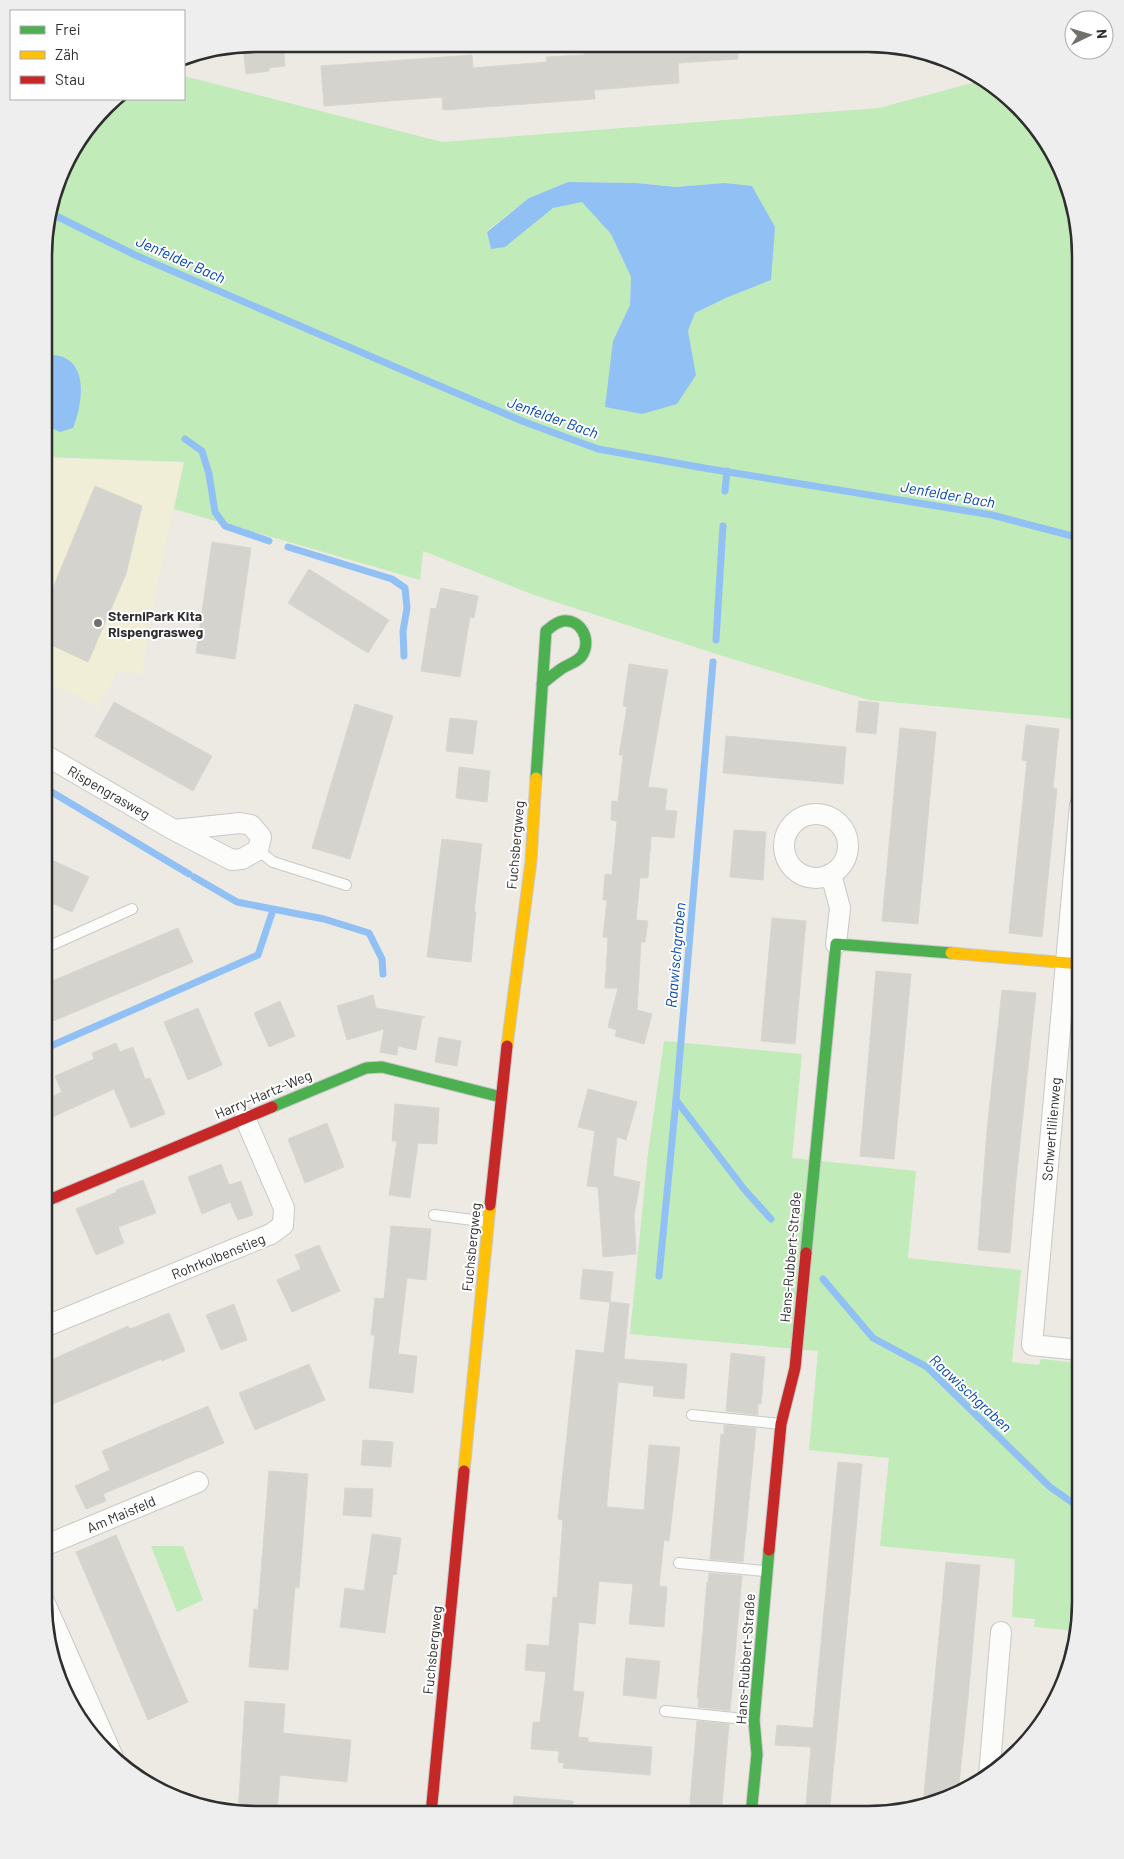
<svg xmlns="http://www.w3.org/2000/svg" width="1124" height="1859" font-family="Barlow,sans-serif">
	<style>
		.education { fill: #f0eed7 }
		.green { fill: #c1ebb9; fill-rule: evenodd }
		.water { fill: #90c0f4 }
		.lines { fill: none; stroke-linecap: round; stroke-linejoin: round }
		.stream { stroke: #90c0f4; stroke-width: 7 }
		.building { fill: #d5d3ce; stroke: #d7d6cf }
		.lane-casing { stroke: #c9c8c8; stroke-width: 12 }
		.street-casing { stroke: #c9c8c8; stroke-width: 22 }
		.fast-casing { stroke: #c9c8c8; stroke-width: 13 }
		.slow-casing { stroke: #c9c8c8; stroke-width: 13 }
		.jam-casing { stroke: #c9c8c8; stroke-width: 13 }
		.lane { stroke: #fcfcfb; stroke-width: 10 }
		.street { stroke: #fcfcfb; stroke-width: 20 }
		.fast { stroke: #4caf50; stroke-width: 11 }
		.slow { stroke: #ffc107; stroke-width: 11 }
		.jam { stroke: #c62828; stroke-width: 11 }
		.poi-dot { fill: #70706d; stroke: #fff; stroke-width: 2 }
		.labels { text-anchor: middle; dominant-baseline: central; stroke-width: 4; stroke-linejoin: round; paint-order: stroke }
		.poi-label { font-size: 14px; font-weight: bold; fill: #2e2e2e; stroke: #fff; text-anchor: start }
		.street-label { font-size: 14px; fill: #2e2e2e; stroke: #fff }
		.water-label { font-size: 15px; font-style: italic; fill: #0045b0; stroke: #fff }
		.rim { fill: none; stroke: #2e2e2e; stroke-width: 2.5 }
	</style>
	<rect width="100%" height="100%" fill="#eceae3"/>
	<path class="education" d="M45,458L183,463L159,576L142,674L117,671L98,708L81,697L45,682Z"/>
	<g class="green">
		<path d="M184,76L442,142L879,108L983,80L997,88L1036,127L1064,175L1080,256V711L1075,710V719L869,700L729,658L534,595L423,551L420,580L174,509L184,462L45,457V425L47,427L51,355H45L46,229L66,162L114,99H184ZM568,182L636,183L676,187L724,183L728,297L695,313L688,331L696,375L613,341L630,305L631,277L611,234L582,201L553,208L491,249L487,231L529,198Z"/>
		<path d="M664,1041L802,1054L792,1158L916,1171L908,1258L1021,1270L1012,1362L1039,1365L1041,1359L1080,1363V1617L1077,1631L1034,1627L1035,1619L1012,1617L1015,1559L880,1546L889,1458L809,1450L818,1351L630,1334L648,1153Z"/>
		<path d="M151,1546H183L203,1600L177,1612Z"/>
	</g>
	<g class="water">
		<path d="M568,182L636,183L676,187L724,183L752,186L775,227L771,280L728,297L695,313L688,331L696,375L677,404L642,414L605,407L613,341L630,305L631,277L611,234L582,202L553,208L505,247L491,249L487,232L529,198Z"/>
		<path d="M45,355C90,352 84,400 73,428L60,432L45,425Z"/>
	</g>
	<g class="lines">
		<g class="stream">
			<path d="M50,213L135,255L414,375L522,421L598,449L704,468L992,515L1080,538"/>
			<path d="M185,439L202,451L209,474L215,512L225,526L269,541"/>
			<path d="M725,491L727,471"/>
			<path d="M288,547L392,579L405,588L407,608L403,631L404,656"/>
			<path d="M716,640L723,526"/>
			<path d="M713,662L676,1100L744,1189L771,1219"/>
			<path d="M45,788L189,874"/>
			<path d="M194,877L237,902L324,919L369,933L382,959L383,974"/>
			<path d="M44,1049L258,955L273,910"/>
			<path d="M659,1276L676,1100"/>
			<path d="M823,1279L873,1338L927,1367L1050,1487L1080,1508"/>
		</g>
	</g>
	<g class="building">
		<path d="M256,44H283L285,66L269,68V71L246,74L243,46Z"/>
		<path d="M645,45H738V59L678,63L679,83L594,90L595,99L443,110L442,97L324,106L321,66L472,55L473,68L547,62L546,57L584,55V50Z"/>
		<path d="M95,486L142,506L126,574L88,662L45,642V623L53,588Z"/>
		<path d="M212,542L251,548L235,659L196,653Z"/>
		<path d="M309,569L389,620L368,653L288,603Z"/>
		<path d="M441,588L478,596L474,618L470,617L460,677L421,671L431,608L436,609Z"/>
		<path d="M629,664L668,670L648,787L667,789L665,810L677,811L674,838L651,836L648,878H640L636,920L648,921L645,942H641L637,1010L652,1014L644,1044L615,1036L617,1030L608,1027L618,988H605L608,938L603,937L607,900H603L605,874L612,875L617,821L611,820L612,801L618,802L623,755H619L627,707L623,706Z"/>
		<path d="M859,701L879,703L876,734L856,732Z"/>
		<path d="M114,702L212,756L193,791L95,736Z"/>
		<path d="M355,704L393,716L350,859L312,848Z"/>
		<path d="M450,718L477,721L473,754L446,751Z"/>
		<path d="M1026,725L1059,729L1053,788L1057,789L1042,937L1009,933L1027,761L1022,760Z"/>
		<path d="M900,728L936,732L918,924L882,921Z"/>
		<path d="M726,736L846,747L843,784L723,773Z"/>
		<path d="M459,767L490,771L487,802L456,798Z"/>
		<path d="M734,830L766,832L763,880L730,877Z"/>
		<path d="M442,839L482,844L474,912H476L471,962L427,957Z"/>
		<path d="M45,857L89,877L72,912L45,900Z"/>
		<path d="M772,918L806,921L795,1044L761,1041Z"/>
		<path d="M178,928L193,962L44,1025L45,984Z"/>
		<path d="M876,971L911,974L894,1159L860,1156Z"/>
		<path d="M1002,990L1036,993L1016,1180L1010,1253L978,1250L987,1130Z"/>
		<path d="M373,995L376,1008L425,1017L422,1018L416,1050L398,1046L397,1055L380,1052L384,1029L347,1040L337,1006Z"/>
		<path d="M280,1001L295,1036L269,1047L254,1013Z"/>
		<path d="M198,1008L222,1065L188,1080L164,1022Z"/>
		<path d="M439,1037L461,1041L457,1066L435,1062Z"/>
		<path d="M116,1043L120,1052L133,1047L145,1079L150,1078L165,1114L131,1128L114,1089L44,1121V1100L62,1092L55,1076L94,1059L92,1053Z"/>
		<path d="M588,1089L637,1102L626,1140L617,1137L613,1176L640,1182L634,1216L636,1254L603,1257L598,1187L587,1186L595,1131L578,1127Z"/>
		<path d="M395,1104L439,1108L437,1144L418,1143L410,1198L389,1195L397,1141H392Z"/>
		<path d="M327,1123L344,1167L305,1183L288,1139Z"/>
		<path d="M221,1164L229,1185L241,1181L253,1215L238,1220L230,1202L202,1214L188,1177Z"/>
		<path d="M143,1180L156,1213L118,1227L124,1243L96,1255L76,1209L117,1192L116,1190Z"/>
		<path d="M391,1226L431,1229L426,1280L407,1278L398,1354L417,1356L413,1393L369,1388L375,1335H371L375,1298L384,1299Z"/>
		<path d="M319,1245L340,1291L292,1312L277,1280L301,1269L295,1255Z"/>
		<path d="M583,1269L613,1272L610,1302L580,1299Z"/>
		<path d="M610,1302L629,1304L624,1359L687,1364L684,1399L653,1396L654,1386L618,1382L607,1500V1507L644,1510L649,1445L680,1447L669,1541L664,1540L659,1586L667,1587L664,1627L629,1624L633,1584L599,1581L595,1624L579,1622L573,1691L584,1692L578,1737L588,1738V1742L652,1747L650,1775L563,1768L564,1763L558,1762L559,1751L531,1749L533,1722H540L546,1672L525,1670L527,1644L549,1646L553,1597L557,1598L563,1520L558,1519L576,1350L604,1353Z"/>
		<path d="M234,1304L247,1340L221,1350L206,1315Z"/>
		<path d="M169,1313L185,1351L162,1361L161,1359L48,1406L44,1397V1363L128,1326L130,1329Z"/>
		<path d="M731,1353L765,1357L761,1404H758V1415L726,1411Z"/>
		<path d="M309,1364L325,1400L255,1430L239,1393Z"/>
		<path d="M208,1406L224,1443L103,1494L106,1501L86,1509L75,1486L110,1470L102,1451Z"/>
		<path d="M724,1425L756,1428L743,1562L710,1559L721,1434L724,1435Z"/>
		<path d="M363,1440L393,1442L391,1467L361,1465Z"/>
		<path d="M838,1462L862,1464L859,1498L829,1815H805L811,1747L775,1745L777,1725L813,1728Z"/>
		<path d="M269,1471L308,1474L299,1588L295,1587L288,1670L249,1667L254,1609L258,1610Z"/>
		<path d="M345,1488L373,1489L371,1517L343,1515Z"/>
		<path d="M372,1534L401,1538L396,1575L393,1574L385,1633L340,1627L345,1588L364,1591Z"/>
		<path d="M116,1535L188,1702L148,1720L76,1552Z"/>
		<path d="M946,1562L980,1565L968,1698L958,1794L949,1799L923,1804Z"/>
		<path d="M709,1573L742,1576L730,1711L698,1707L699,1698H697L703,1630L707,1582L708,1583Z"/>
		<path d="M626,1658L660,1661L656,1699L623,1695Z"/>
		<path d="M245,1701L285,1704L283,1733L351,1740L347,1782L280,1775L277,1814L238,1813Z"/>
		<path d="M697,1721L729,1724L721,1815H689Z"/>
		<path d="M514,1796L573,1801L572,1814H512Z"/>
	</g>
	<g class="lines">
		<defs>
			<g id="lane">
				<path d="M258,850L273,862L346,885"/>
				<path d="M45,948L132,909"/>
				<path d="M434,1215L488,1222"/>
				<path d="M692,1415L781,1424"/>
				<path d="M679,1563L765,1571"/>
				<path d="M665,1711L754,1720"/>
			</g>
			<g id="street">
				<path d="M45,755L174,830L232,860L242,859L258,850L261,837L251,825L240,823L174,830"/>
				<circle cx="816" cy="846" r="32"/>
				<path d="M831,874L840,908L836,944"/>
				<path d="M44,1327L271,1234L283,1225L284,1208L245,1118"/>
				<path d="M1080,1350L1032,1345L1080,805"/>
				<path d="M44,1546L198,1482"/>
				<path d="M44,1601L113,1757"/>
				<path d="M989,1776L1001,1632"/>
			</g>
			<g id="fast">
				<path d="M536,778L546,631C551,627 556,622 563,621C581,619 591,639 583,654C579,662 568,664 561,669C554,674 548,679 542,684"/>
				<path d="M272,1107L366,1068L382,1067L501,1097"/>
				<path d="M806,1253L836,944L951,953"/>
				<path d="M751,1815L757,1754L754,1720L769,1550"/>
			</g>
			<g id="slow">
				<path d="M951,953L1080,964"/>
				<path d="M507,1046L531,861L536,778"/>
				<path d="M464,1471L490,1205"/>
			</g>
			<g id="jam">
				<path d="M44,1202L272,1107"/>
				<path d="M490,1205L507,1046"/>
				<path d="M769,1550L781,1424L795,1368L806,1253"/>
				<path d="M431,1814L464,1471"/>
			</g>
		</defs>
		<use href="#lane" class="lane-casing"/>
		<use href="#street" class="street-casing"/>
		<use href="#fast" class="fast-casing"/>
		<use href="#slow" class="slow-casing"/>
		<use href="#jam" class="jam-casing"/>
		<use href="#lane" class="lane"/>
		<use href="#street" class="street"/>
		<use href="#fast" class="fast"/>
		<use href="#slow" class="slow"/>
		<use href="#jam" class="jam"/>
	</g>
	<circle class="poi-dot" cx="98" cy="623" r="5"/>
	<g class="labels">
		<g class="poi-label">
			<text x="108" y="615">SterniPark Kita<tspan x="108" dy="16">Rispengrasweg</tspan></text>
		</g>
		<g class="street-label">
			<text transform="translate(109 792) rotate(30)">Rispengrasweg</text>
			<text transform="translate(515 845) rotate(-85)">Fuchsbergweg</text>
			<text transform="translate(263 1094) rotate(-23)">Harry-Hartz-Weg</text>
			<text transform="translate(1051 1129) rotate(-85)">Schwertlilienweg</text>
			<text transform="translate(471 1247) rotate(-84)">Fuchsbergweg</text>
			<text transform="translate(218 1256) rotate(-22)">Rohrkolbenstieg</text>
			<text transform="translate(790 1257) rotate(-85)">Hans-Rubbert-Straße</text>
			<text transform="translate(121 1514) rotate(-23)">Am Maisfeld</text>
			<text transform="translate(432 1650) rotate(-84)">Fuchsbergweg</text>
			<text transform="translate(745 1659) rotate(-86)">Hans-Rubbert-Straße</text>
		</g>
		<g class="water-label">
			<text transform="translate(181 259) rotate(24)">Jenfelder Bach</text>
			<text transform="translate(553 417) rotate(20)">Jenfelder Bach</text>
			<text transform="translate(948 494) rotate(10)">Jenfelder Bach</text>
			<text transform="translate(675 955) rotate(-85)">Raawischgraben</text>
			<text transform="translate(971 1393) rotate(43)">Raawischgraben</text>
		</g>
	</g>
	<path d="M0 0H1124V1859H0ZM256 52H868A204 204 0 0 1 1072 256V1602A204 204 0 0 1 868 1806H256A204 204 0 0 1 52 1602V256A204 204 0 0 1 256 52Z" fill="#eee" fill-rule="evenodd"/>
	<path class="rim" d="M256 52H868A204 204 0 0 1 1072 256V1602A204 204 0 0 1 868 1806H256A204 204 0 0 1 52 1602V256A204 204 0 0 1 256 52Z"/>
	<rect x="10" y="10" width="175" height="90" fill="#ffffff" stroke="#ababab"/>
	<rect x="20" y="26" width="25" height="8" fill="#4caf50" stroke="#ababab"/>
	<text x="55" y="35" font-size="15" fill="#2e2e2e">Frei</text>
	<rect x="20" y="51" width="25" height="8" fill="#ffc107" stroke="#ababab"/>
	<text x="55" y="60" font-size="15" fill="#2e2e2e">Zäh</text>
	<rect x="20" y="76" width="25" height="8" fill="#c62828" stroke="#ababab"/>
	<text x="55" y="85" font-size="15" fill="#2e2e2e">Stau</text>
	<g transform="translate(1089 35) rotate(85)"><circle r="24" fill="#ffffff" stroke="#ababab"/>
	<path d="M0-4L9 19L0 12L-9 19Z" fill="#70706d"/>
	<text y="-8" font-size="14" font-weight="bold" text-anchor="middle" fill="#2e2e2e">N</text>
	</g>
</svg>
